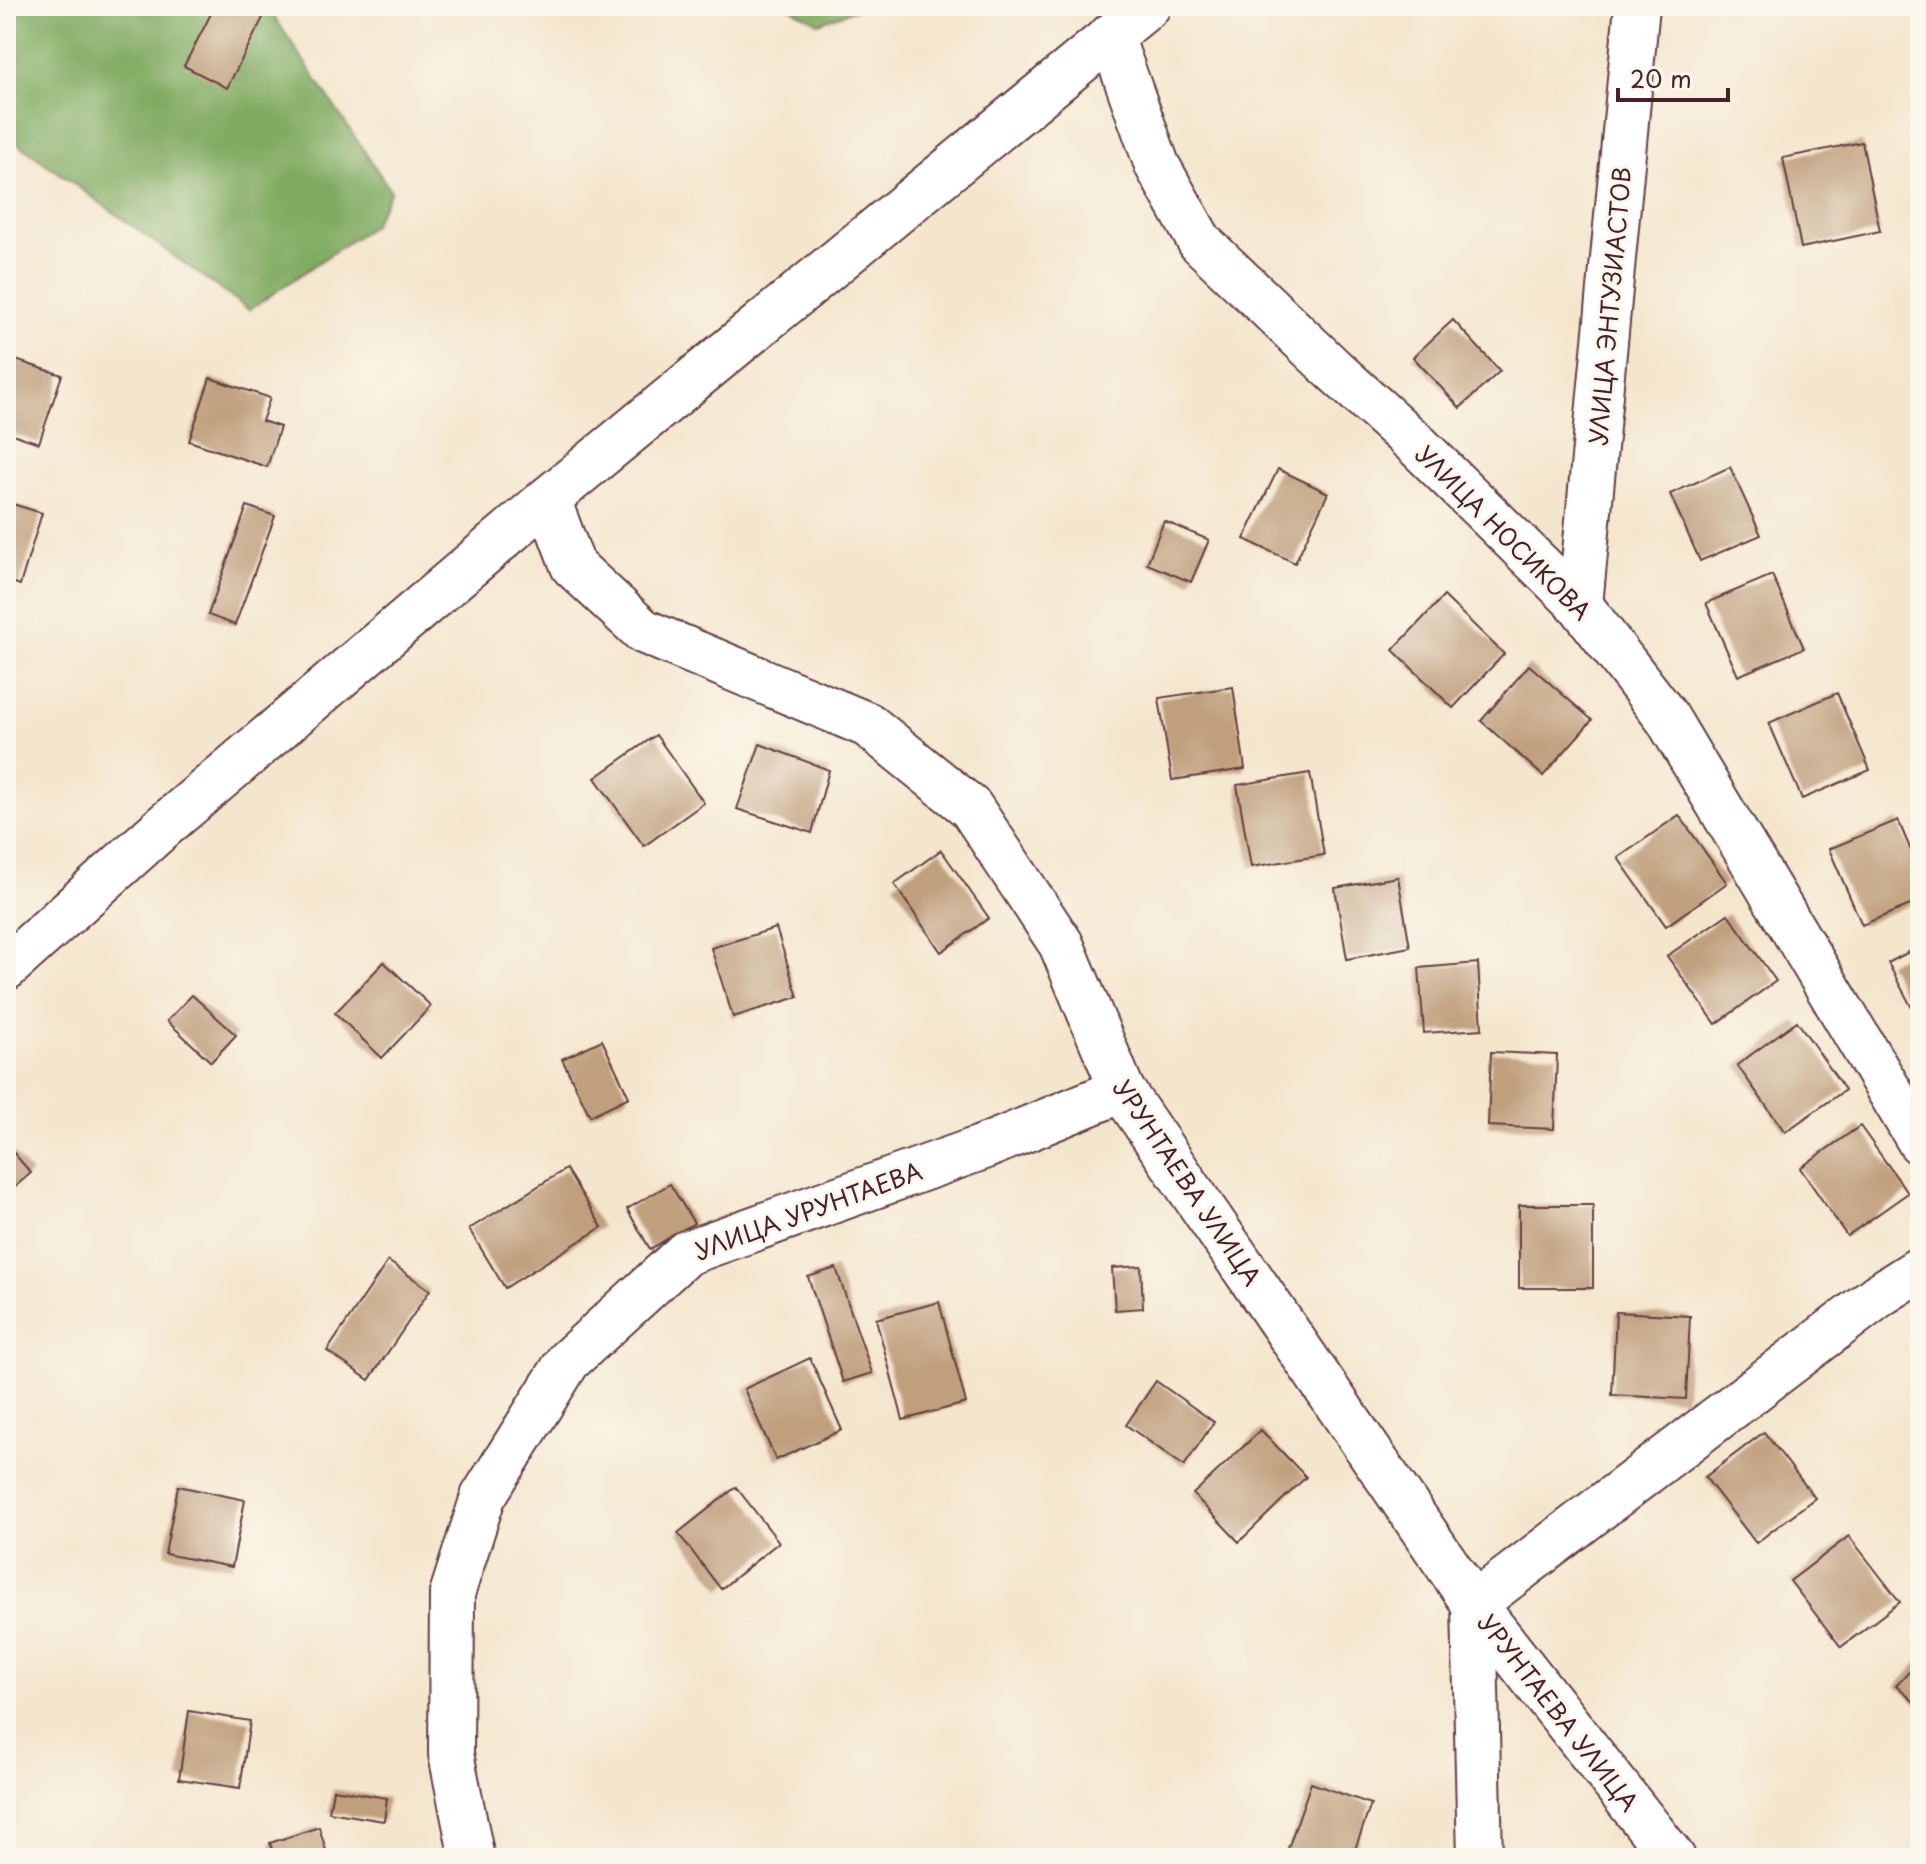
<svg xmlns="http://www.w3.org/2000/svg" width="1926" height="1864" font-family="'Playpen Sans',sans-serif">
	<style>
		.forest { fill: #81ab62; stroke: #666546; stroke-width: 2 }
		.building { fill: #c09f7d }
		.lines { fill: none; stroke-linecap: round; stroke-linejoin: round }
		.minor-casing { stroke: #643d43; stroke-width: 48 }
		.tertiary-casing { stroke: #643d43; stroke-width: 48 }
		.minor { stroke: #fff; stroke-width: 44 }
		.tertiary { stroke: #fff; stroke-width: 44 }
		.labels { text-anchor: middle; dominant-baseline: central; stroke-width: 6; stroke-linejoin: round; paint-order: stroke }
		.street-label { font-size: 24px; fill: #4a1f2b; stroke: #fbf7ec }
	</style>
	<rect width="100%" height="100%" fill="#fbf7ec"/>
	<filter id="ink" filterUnits="userSpaceOnUse"><feTurbulence type="fractalNoise" baseFrequency=".0125" numOctaves="2"/><feDisplacementMap in="SourceGraphic" scale="16" xChannelSelector="R" yChannelSelector="G"/><feConvolveMatrix kernelMatrix="1 2 1 2 8 2 1 2 1" color-interpolation-filters="sRGB"/></filter>
	<filter id="wash" filterUnits="userSpaceOnUse"><feTurbulence type="fractalNoise" baseFrequency=".006" numOctaves="4" result="noise"/><feDisplacementMap in="SourceGraphic" scale="32" xChannelSelector="R" yChannelSelector="G"/><feGaussianBlur stdDeviation="1.8" result="paint"/><feColorMatrix in="noise" values="0 0 0 0 0 0 0 0 0 0 0 0 0 0 0 0 0 1.4 0 .05"/><feComposite in="paint" operator="in"/></filter>
	<g filter="url(#wash)">
		<rect width="100%" height="100%" fill="#f4e6cd"/>
		<g class="forest">
			<path d="M6,6H267L391,191L372,226L249,310L6,135Z"/>
			<path d="M786,6H865L819,23Z"/>
		</g>
		<g id="blocks">
			<g class="building">
				<path d="M215,6H259L267,10L227,88L184,66Z"/>
				<path d="M1862,142L1880,231L1801,248L1783,158Z"/>
				<path d="M1453,320L1500,371L1460,408L1413,357Z"/>
				<path d="M6,357L62,375L39,443L6,432Z"/>
				<path d="M210,378L270,398L262,421L280,427L267,467L189,441Z"/>
				<path d="M1730,467L1761,535L1700,561L1670,494Z"/>
				<path d="M1278,469L1328,493L1295,563L1244,539Z"/>
				<path d="M6,502L42,513L20,585L6,580Z"/>
				<path d="M247,506L275,516L235,625L208,615Z"/>
				<path d="M1164,521L1209,540L1191,582L1147,564Z"/>
				<path d="M1772,575L1804,648L1738,676L1706,603Z"/>
				<path d="M1444,596L1504,654L1453,708L1393,650Z"/>
				<path d="M1529,665L1592,720L1543,776L1481,721Z"/>
				<path d="M1233,687L1245,769L1172,780L1159,698Z"/>
				<path d="M1837,693L1870,770L1802,799L1769,723Z"/>
				<path d="M656,735L704,803L644,846L595,778Z"/>
				<path d="M760,744L829,770L812,833L737,809Z"/>
				<path d="M1310,773L1324,855L1251,867L1237,785Z"/>
				<path d="M1679,815L1727,883L1666,926L1618,858Z"/>
				<path d="M1898,820L1920,872V901L1862,925L1829,849Z"/>
				<path d="M941,850L989,918L941,952L894,884Z"/>
				<path d="M1398,877L1410,947L1347,959L1335,888Z"/>
				<path d="M1728,914L1776,981L1716,1024L1667,956Z"/>
				<path d="M776,928L798,997L733,1017L711,948Z"/>
				<path d="M1920,946V1023L1888,963Z"/>
				<path d="M384,962L431,1006L382,1058L335,1013Z"/>
				<path d="M1478,963L1482,1029L1424,1033L1419,968Z"/>
				<path d="M192,995L236,1035L211,1062L167,1021Z"/>
				<path d="M1797,1021L1845,1090L1785,1132L1737,1065Z"/>
				<path d="M602,1040L629,1097L590,1116L562,1059Z"/>
				<path d="M1491,1052L1557,1055L1554,1129L1488,1126Z"/>
				<path d="M1860,1126L1908,1193L1847,1236L1800,1168Z"/>
				<path d="M6,1144L31,1173L6,1194Z"/>
				<path d="M566,1169L602,1227L505,1288L469,1229Z"/>
				<path d="M670,1184L694,1223L650,1249L627,1209Z"/>
				<rect x="1519" y="1205" width="74" height="83"/>
				<path d="M388,1261L430,1290L369,1380L327,1351Z"/>
				<path d="M1141,1266L1143,1308L1115,1310L1112,1268Z"/>
				<path d="M836,1268L872,1373L843,1382L808,1277Z"/>
				<path d="M939,1302L966,1403L903,1420L876,1319Z"/>
				<path d="M1616,1312L1690,1316L1686,1399L1612,1395Z"/>
				<path d="M810,1358L842,1430L776,1460L744,1389Z"/>
				<path d="M1156,1381L1214,1422L1184,1466L1126,1425Z"/>
				<path d="M1261,1430L1306,1477L1239,1542L1193,1494Z"/>
				<path d="M1764,1432L1815,1498L1756,1543L1705,1477Z"/>
				<path d="M178,1486L245,1500L232,1567L165,1554Z"/>
				<path d="M736,1487L779,1542L721,1589L678,1533Z"/>
				<path d="M1849,1536L1900,1602L1841,1647L1790,1581Z"/>
				<path d="M1920,1660V1707L1896,1686Z"/>
				<path d="M189,1711L250,1721L240,1788L179,1779Z"/>
				<path d="M1311,1783L1371,1804L1352,1858H1297L1286,1854Z"/>
				<path d="M333,1789L387,1798L384,1821L329,1812Z"/>
				<path d="M319,1827L326,1850L300,1858H275L270,1843Z"/>
			</g>
		</g>
	</g>
	<g filter="url(#ink)">
		<use href="#blocks" fill-opacity="0" stroke="#643d43" stroke-width="2"/>
		<g class="lines">
			<defs>
				<g id="minor">
					<path d="M1111,36L1157,165L1200,242L1334,370L1417,445L1580,605L1667,718L1920,1142"/>
					<path d="M548,499L573,566L643,631L868,725L971,808L1061,944L1122,1090L1474,1604L1673,1858"/>
					<path d="M1580,605L1637,6"/>
					<path d="M472,1858L451,1754L452,1594L483,1497L568,1361L686,1253L981,1148L1122,1090"/>
					<path d="M1480,1858L1474,1604L1879,1295L1920,1269"/>
				</g>
				<path id="tertiary" d="M6,968L164,826L548,499L1148,6"/>
			</defs>
			<use href="#minor" class="minor-casing"/>
			<use href="#tertiary" class="tertiary-casing"/>
			<use href="#minor" class="minor"/>
			<use href="#tertiary" class="tertiary"/>
		</g>
	</g>
	<g class="labels">
		<g class="street-label">
			<text transform="translate(1609 306) rotate(-85)">УЛИЦА ЭНТУЗИАСТОВ</text>
			<text transform="translate(1504 532) rotate(45)">УЛИЦА НОСИКОВА</text>
			<text transform="translate(1188 1182) rotate(56)">УРУНТАЕВА УЛИЦА</text>
			<text transform="translate(808 1210) rotate(-20)">УЛИЦА УРУНТАЕВА</text>
			<text transform="translate(1559 1712) rotate(52)">УРУНТАЕВА УЛИЦА</text>
		</g>
	</g>
	<rect width="1926" height="1864" fill="none" stroke="#fbf7ec" stroke-width="32"/>
	<path d="M1618 88v12h110v-12" fill="none" stroke="#4a1f2b" stroke-width="4"/>
	<text x="1630" y="88" font-size="24" fill="#4a1f2b" stroke="#fbf7ec" stroke-width="6" paint-order="stroke">20 m</text>
</svg>
